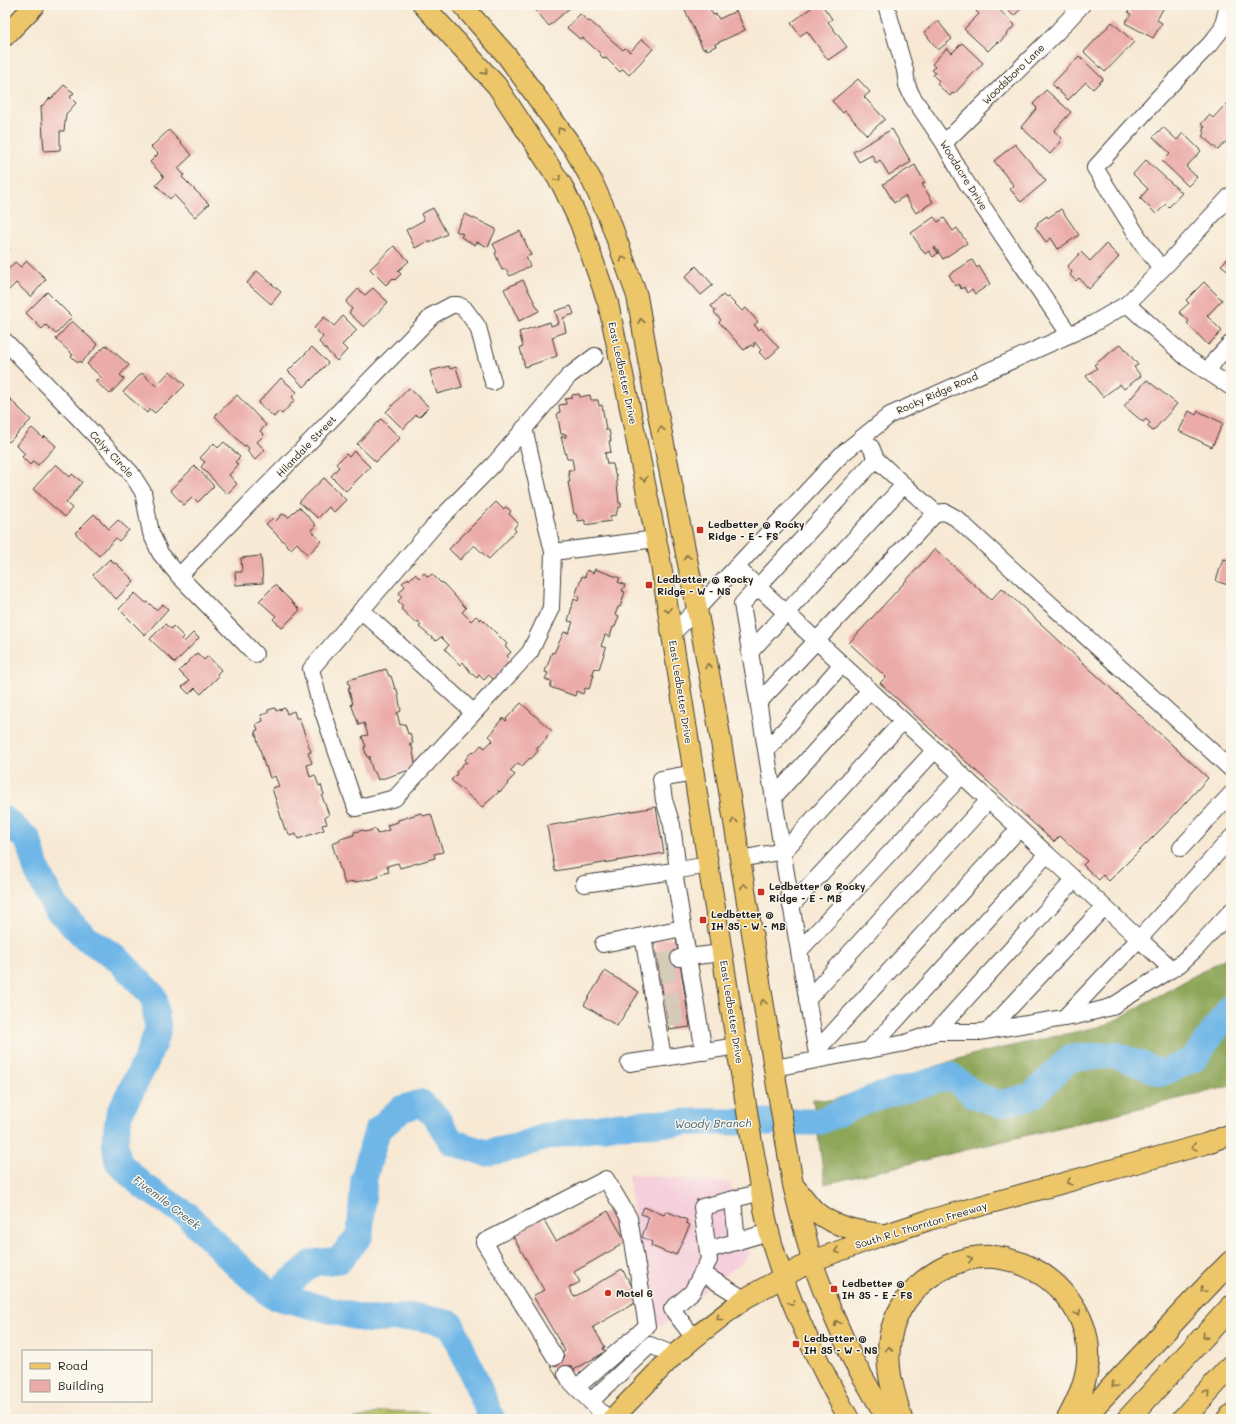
<svg xmlns="http://www.w3.org/2000/svg" width="1236" height="1424" font-family="Mali,sans-serif">
	<style>
		.built { fill: #f5cfdb }
		.green { fill: #b2bf62; stroke: #676e3f }
		.forest { fill: #8da658; stroke: #54613a }
		.lines { fill: none; stroke-linecap: round; stroke-linejoin: round }
		.river { stroke: #70b7e7; stroke-width: 27 }
		.building { fill: #ebaba9 }
		.minor-tunnel { stroke: #d6cab8; stroke-width: 16; stroke-dasharray: 16 8; stroke-linecap: butt }
		.minor-casing { stroke: #3d3b38; stroke-width: 18 }
		.major-casing { stroke: #3d3b38; stroke-width: 22 }
		.highway-casing { stroke: #3d3b38; stroke-width: 24 }
		.minor { stroke: #fff; stroke-width: 16 }
		.major { stroke: #ecc669; stroke-width: 20 }
		.highway { stroke: #ecc669; stroke-width: 22 }
		.oneway { stroke: #847142 }
		.poi-dot { fill: #c8321e; stroke: #fbf7ec; stroke-width: 1.5 }
		.labels { text-anchor: middle; dominant-baseline: central; stroke-width: 3; stroke-linejoin: round; paint-order: stroke }
		.street-label { font-size: 10px; fill: #1c1c1c; stroke: #fbf7ec }
		.poi-label { font-size: 10px; font-weight: bold; fill: #1c1c1c; stroke: #fbf7ec; text-anchor: start }
		.water-label { font-size: 11px; font-style: italic; fill: #3e5a6d; stroke: #fbf7ec }
	</style>
	<rect width="100%" height="100%" fill="#fbf7ec"/>
	<filter id="ink" filterUnits="userSpaceOnUse"><feTurbulence type="fractalNoise" baseFrequency=".025" numOctaves="2"/><feDisplacementMap in="SourceGraphic" scale="8" xChannelSelector="R" yChannelSelector="G"/><feConvolveMatrix kernelMatrix="1 2 1 2 8 2 1 2 1" color-interpolation-filters="sRGB"/></filter>
	<filter id="wash" filterUnits="userSpaceOnUse"><feTurbulence type="fractalNoise" baseFrequency=".012" numOctaves="4" result="noise"/><feDisplacementMap in="SourceGraphic" scale="16" xChannelSelector="R" yChannelSelector="G"/><feGaussianBlur stdDeviation="0.9" result="paint"/><feColorMatrix in="noise" values="0 0 0 0 0 0 0 0 0 0 0 0 0 0 0 0 0 1.4 0 .05"/><feComposite in="paint" operator="in"/></filter>
	<g filter="url(#wash)">
		<rect width="100%" height="100%" fill="#f7e9d4"/>
		<path class="built" d="M628,1174L730,1183L750,1255L661,1327L650,1315Z"/>
		<path class="green" d="M385,1411L427,1412L441,1419H353Z"/>
		<path class="forest" d="M1231,955V1086L825,1184L813,1099L833,1100L971,1055L1107,1025Z"/>
		<g class="lines">
			<g class="river">
				<path d="M5,820L28,840L37,871L55,907L86,938L118,959L154,997L158,1030L146,1061L119,1114L115,1142L118,1162L142,1185L187,1215L238,1266L273,1296L369,1320L417,1317L451,1324L492,1419"/>
				<path d="M273,1296L313,1263L339,1260L360,1235L364,1178L377,1131L401,1109L421,1103L436,1117L452,1142L486,1153L516,1147L548,1136L619,1125L693,1122H818L873,1098L951,1076L975,1095L999,1104L1032,1096L1070,1058L1116,1055L1162,1073L1194,1059L1231,1007"/>
			</g>
		</g>
		<g id="blocks">
			<g class="building">
				<path d="M534,5H573L549,26L533,7Z"/>
				<path d="M696,5H708L713,15L716,14L719,19L736,11L745,30L715,44L716,46L707,50L706,48L703,49L685,10Z"/>
				<path d="M815,5H822L832,19L828,22L847,47L828,60L807,31L800,36L791,23Z"/>
				<path d="M982,5H994L1015,25L999,43L997,42L988,51L964,29L979,14L976,11Z"/>
				<path d="M1002,5H1024L1014,16Z"/>
				<path d="M1131,5H1165L1157,20L1162,23L1153,38L1125,23L1131,14L1128,12Z"/>
				<path d="M580,14L589,22L590,21L623,50L625,48L630,52L642,39L653,49L629,75L623,69L620,72L606,58L604,59L600,55L601,54L582,37L580,39L567,28Z"/>
				<path d="M938,21L952,39L938,50L924,32Z"/>
				<path d="M1112,22L1134,42L1105,72L1084,52Z"/>
				<path d="M962,43L983,63L954,94L952,93L950,96L937,84L939,81L933,75L936,73L932,70L935,67L932,64L947,48L952,53Z"/>
				<path d="M1079,56L1103,79L1093,89L1086,82L1068,100L1052,84Z"/>
				<path d="M858,79L870,92L864,97L885,119L867,135L845,111L843,113L832,101Z"/>
				<path d="M64,85L74,93L70,97L76,103L66,114L64,131H60V150L44,151L41,107L50,98L51,99Z"/>
				<path d="M1046,90L1071,112L1054,131L1062,138L1059,141L1061,142L1050,154L1021,127L1037,108L1033,104Z"/>
				<path d="M1226,104L1231,108V136L1218,150L1202,136L1205,132L1202,130L1205,127L1201,124L1209,115L1213,118Z"/>
				<path d="M1163,127L1177,140L1183,133L1201,151L1186,167L1197,177L1188,186L1162,161L1170,153L1153,137Z"/>
				<path d="M892,129L911,162L889,175L880,160L876,163L872,155L859,162L853,152Z"/>
				<path d="M169,130L192,155L178,168L184,175L182,177L209,204L195,217L174,195L170,199L156,185L164,177L150,162L158,154L151,147Z"/>
				<path d="M1015,144L1046,181L1021,202L1010,189L1014,186L994,161Z"/>
				<path d="M1146,160L1182,193L1169,207L1166,204L1156,214L1140,198L1148,189L1133,174Z"/>
				<path d="M915,165L925,183L922,184L933,202L916,213L905,196L894,203L883,184Z"/>
				<path d="M433,208L447,234L429,243L428,241L415,248L406,230L424,220L421,214Z"/>
				<path d="M1061,209L1079,235L1058,249L1051,238L1046,242L1035,227L1038,225L1037,223L1047,216L1048,218Z"/>
				<path d="M465,214L496,229L488,247L477,242L475,245L461,237L463,234L456,231Z"/>
				<path d="M934,217L938,222L944,218L953,231L957,228L967,243L943,259L935,247L934,248L938,253L933,257L929,251L925,254L911,233Z"/>
				<path d="M520,231L531,255L526,257L530,266L510,276L506,269L502,270L495,253L497,252L493,244Z"/>
				<path d="M1106,244L1119,257L1089,289L1079,278L1076,281L1070,275L1072,272L1067,267L1081,252L1090,261Z"/>
				<path d="M5,245L10,250L5,255Z"/>
				<path d="M394,246L409,261L398,271L401,274L395,280L393,278L386,285L370,269Z"/>
				<path d="M1231,255V273L1221,265Z"/>
				<path d="M972,260L977,268L979,266L990,284L975,294L972,289L967,293L964,287L961,289L959,284L956,286L949,275Z"/>
				<path d="M27,261L46,279L31,297L16,283L8,291L5,288V273L15,262L21,267Z"/>
				<path d="M696,266L713,285L701,295L685,277Z"/>
				<path d="M257,271L281,292L271,304L247,283Z"/>
				<path d="M523,280L539,311L519,321L504,289Z"/>
				<path d="M1204,282L1222,300L1207,316L1222,331L1208,345L1187,323L1189,321L1179,312L1189,303L1186,300Z"/>
				<path d="M373,288L388,302L364,327L349,313L352,309L346,302L358,289L365,295Z"/>
				<path d="M47,292L72,317L56,334L46,325L42,329L26,313Z"/>
				<path d="M723,295L726,298L728,297L742,311L746,308L758,322L754,325L759,330L761,328L779,348L766,360L759,352L761,350L755,342L753,344L755,345L753,347L751,345L744,350L719,322L721,320L714,312L716,311L711,306Z"/>
				<path d="M571,306L574,314L563,318L566,332L552,337L557,356L525,367L520,348L523,347L519,332L550,322L551,326L559,323L555,311Z"/>
				<path d="M343,316L357,330L342,345L347,350L337,361L319,342L323,337L314,328L324,317L334,326Z"/>
				<path d="M72,321L98,345L81,363L80,361L78,363L71,356L73,355L56,339Z"/>
				<path d="M1121,344L1138,365L1134,367L1141,376L1124,389L1120,384L1103,397L1086,376L1097,368L1094,365Z"/>
				<path d="M106,345L129,365L120,375L124,379L110,394L95,381L97,379L99,381L102,378L87,364L101,349L102,350Z"/>
				<path d="M312,347L328,363L304,387L288,371Z"/>
				<path d="M449,366L450,369L456,367L462,387L437,394L430,371Z"/>
				<path d="M170,371L185,385L166,404L165,403L155,413L150,409L147,413L123,392L142,373L156,386Z"/>
				<path d="M281,378L297,392L292,397L295,400L282,414L279,411L274,417L258,403Z"/>
				<path d="M1147,380L1177,404L1153,431L1147,426L1150,423L1146,419L1143,422L1124,406Z"/>
				<path d="M409,388L429,407L419,417L416,415L403,429L386,412Z"/>
				<path d="M5,394L31,420L9,442L5,439Z"/>
				<path d="M579,394L580,397L590,395L591,400H598L599,406L602,405L606,430H609L611,441H609L611,452L605,453L607,464H613L615,474H616L619,503H621V507L618,508L616,515L610,516L611,521L585,525V520L578,521L576,514H574L568,482H570L568,470H574L572,459H567L561,437H566V434H561L557,413L560,412L559,405L566,404L565,399L572,398V395Z"/>
				<path d="M237,395L266,425L260,431L264,435L257,442L265,450L255,460L247,451L249,449L246,445L244,446L215,416Z"/>
				<path d="M1189,411L1196,415L1198,411L1223,423L1212,447L1179,431Z"/>
				<path d="M381,419L400,438L376,462L357,444Z"/>
				<path d="M32,428L43,438L45,436L56,446L38,465L33,461L30,465L22,457L25,454L16,445Z"/>
				<path d="M224,442L240,457L235,462L238,465L229,475L237,484L227,494L201,467L205,462L200,458L214,443L218,448Z"/>
				<path d="M354,451L370,467L346,491L331,476L339,467L336,464L346,454L349,457Z"/>
				<path d="M56,464L70,477L72,474L82,482L66,503L72,508L65,517L33,489Z"/>
				<path d="M195,466L214,486L198,502L193,497L184,505L170,490Z"/>
				<path d="M324,478L346,500L334,512L329,507L318,518L299,502Z"/>
				<path d="M496,502L503,509L506,507L511,511L509,514L518,523L514,528L516,531L489,559L474,545L460,560L449,549Z"/>
				<path d="M299,507L316,525L311,530L321,541L308,555L297,543L291,549L266,524L273,518L276,521L282,514L289,517Z"/>
				<path d="M94,514L109,529L118,520L129,530L119,541L116,538L99,556L75,533Z"/>
				<path d="M935,549L991,600L1002,588L1208,778L1166,824L1109,881L1103,875L1099,880L1083,865L1087,861L1060,836L1054,842L880,683L886,677L849,643Z"/>
				<path d="M261,556L263,583L236,585L235,572H242L241,558Z"/>
				<path d="M110,559L115,564L116,563L134,581L116,599L93,575Z"/>
				<path d="M1223,559L1231,561V586L1216,581Z"/>
				<path d="M595,569L620,578L618,582L625,585L622,591L625,592L620,607H618L615,615L619,616L615,627H613L610,637L605,635L601,646L606,648L599,669L595,668L592,675H594L589,689L585,688L583,694L576,691L575,696L550,687L552,682L545,679L548,673L545,672L552,652L554,653L564,632L569,633L573,622L568,621L574,599L578,601L579,597L575,596L582,576L585,577L587,570L593,573Z"/>
				<path d="M424,573L428,577L432,574L441,583L442,582L466,608L462,612L471,621L476,616L480,620L481,618L507,644L505,646L511,652L507,656L512,661L493,679L489,675L484,680L479,675L477,678L471,673L463,662L460,665L445,649L449,645L441,637L436,641L419,627L421,625L418,621L416,623L401,609L403,606L398,601L402,597L399,593L405,586L402,583L408,578L409,580L415,574L419,578Z"/>
				<path d="M275,585L300,610L282,628L273,619L276,616L259,601Z"/>
				<path d="M135,593L146,603L148,602L156,610L163,604L168,609L145,635L119,609Z"/>
				<path d="M165,624L171,629L173,626L184,637L181,639L184,642L193,633L199,638L175,663L150,639Z"/>
				<path d="M197,653L204,660L208,656L221,670L217,674L219,676L201,694L195,688L189,694L182,687L189,681L179,671Z"/>
				<path d="M386,669L389,676H391L395,689H397L401,711L397,713L400,725L405,724L408,734L410,733L413,743L409,745L410,746H412L416,768L378,780L375,772H373L369,758L371,757H367L364,747H366L362,736L368,735L364,723L359,725L351,704H353L348,688H350L348,680Z"/>
				<path d="M521,703L552,731L546,737L547,738L538,748L537,747L536,748L538,751L531,759L530,758L522,766L518,763L510,771L515,775L507,783L508,784L500,792L498,790L499,792L482,807L451,780L457,774L456,772L465,762L467,763L465,760L472,751L474,753L481,745L485,748L493,740L489,736L496,728L495,727L503,718L506,721L507,720L506,719Z"/>
				<path d="M275,708L276,711L285,708L287,714L294,711L296,718H299L311,752L308,753L312,763L307,765L310,777L315,775L319,786L321,785L324,795L322,796L329,815L325,817L327,824L322,825L324,830L298,839L296,834L290,836L287,829L285,830L272,788L279,786L275,776L270,778L266,766L265,767L255,731L258,730L256,724L263,721L261,715L268,713V710Z"/>
				<path d="M656,807L664,853L555,871L547,826Z"/>
				<path d="M421,813L423,816L431,814L443,852L434,854L435,858L400,868L398,863L387,866L389,872L378,875L379,877L368,880V879L353,883V881L345,884L332,844L340,841V839L354,835V832L364,830L365,832L376,829L377,834L389,830L387,825L398,822V820Z"/>
				<path d="M676,937L690,1027L669,1030L654,940Z"/>
				<path d="M605,971L639,992L617,1026L584,1005Z"/>
				<path d="M644,1207L664,1215L666,1211L687,1220L686,1223L690,1225L676,1255L671,1253V1254L651,1246L652,1242L642,1237L649,1217L641,1214Z"/>
				<path d="M608,1211L626,1242L574,1272L580,1282L569,1288L574,1297L622,1269L640,1300L593,1327L605,1347L603,1348L605,1352L558,1379L548,1361L565,1351L533,1296L544,1290L511,1233L541,1215L556,1241Z"/>
			</g>
		</g>
	</g>
	<g filter="url(#ink)">
		<use href="#blocks" fill-opacity="0" stroke="#3d3b38" stroke-width="1"/>
		<g class="lines">
			<g class="minor-tunnel">
				<path d="M658,962L679,958"/>
				<path d="M660,975L681,972"/>
				<path d="M664,1002L686,998"/>
				<path d="M667,1018L688,1015"/>
			</g>
			<defs>
				<g id="minor">
					<path d="M886,5L905,70L907,85L912,96L944,143L962,176L1069,334"/>
					<path d="M944,143L1057,32L1082,5"/>
					<path d="M1162,269L1144,246L1095,168L1158,98L1210,44L1222,29L1228,5"/>
					<path d="M1127,304L1187,358L1231,387"/>
					<path d="M5,341L131,473L143,492L151,533L160,553L179,576L255,654"/>
					<path d="M1208,371L1216,359L1231,343"/>
					<path d="M524,428L553,552L551,608L530,652L395,798L356,808L319,700L311,669L439,520L495,463L569,376L595,356"/>
					<path d="M904,485L936,513L945,512L956,518L1231,769"/>
					<path d="M553,552L656,539"/>
					<path d="M736,567L817,641L1047,854L869,1050L774,1068"/>
					<path d="M179,576L433,315L452,305H458L464,308L478,327L493,382"/>
					<path d="M361,610L473,712"/>
					<path d="M672,634L697,609L842,454L890,415L1089,326L1127,304L1170,261L1231,195"/>
					<path d="M750,652L904,485L876,459L871,447L862,438"/>
					<path d="M759,702L936,513"/>
					<path d="M767,750L842,664"/>
					<path d="M774,797L870,690"/>
					<path d="M1181,848L1231,794"/>
					<path d="M1047,854L1139,939L1231,838"/>
					<path d="M740,859L784,851L903,721"/>
					<path d="M678,870L672,825L664,800L661,779L694,773"/>
					<path d="M584,884L674,871"/>
					<path d="M791,906L935,750"/>
					<path d="M603,944L683,928"/>
					<path d="M799,951L962,775"/>
					<path d="M679,958L688,957L674,871L708,865"/>
					<path d="M807,1000L989,800"/>
					<path d="M1064,1018L1139,939L1172,969"/>
					<path d="M989,1030L1104,907"/>
					<path d="M936,1032L1074,880"/>
					<path d="M817,1050L1019,829"/>
					<path d="M869,1050L905,1043L936,1032H979L1076,1016L1111,1007L1180,964L1196,949L1231,911"/>
					<path d="M704,1052L688,957L722,953"/>
					<path d="M663,1058L737,1046"/>
					<path d="M818,1059C790,908 768,756 742,604L876,459"/>
					<path d="M629,1063L663,1058L643,936"/>
					<path d="M733,1200L737,1242"/>
					<path d="M708,1250L769,1232"/>
					<path d="M702,1273L744,1299"/>
					<path d="M694,1338L672,1309L692,1292L709,1260L702,1207L762,1192"/>
					<path d="M555,1357L484,1242L606,1179L629,1218L647,1326L577,1387"/>
					<path d="M566,1374L570,1381L608,1419"/>
					<path d="M591,1401L650,1345L674,1355"/>
				</g>
				<g id="major">
					<path d="M423,5L497,86L562,185L580,223L608,303L629,403L660,559L752,1143C758,1173 762,1203 769,1232C786,1298 816,1360 849,1419"/>
					<path d="M462,5L507,56L574,149L592,181L609,218L637,296L655,399L697,609L715,705L793,1185L812,1261L825,1296L853,1360L887,1419"/>
					<path d="M5,36L35,5"/>
					<path d="M795,1187C802,1195 808,1204 815,1211C833,1227 859,1231 881,1234"/>
					<path d="M612,1419L674,1355L698,1335L744,1299L812,1261L883,1235L929,1220L1205,1144L1231,1134"/>
				</g>
				<g id="highway">
					<path d="M901,1419C895,1396 886,1372 889,1348C890,1328 898,1310 910,1295C930,1271 963,1254 995,1257C1047,1263 1092,1309 1088,1362C1086,1383 1078,1401 1068,1419"/>
					<path d="M1082,1419L1214,1279L1231,1262"/>
					<path d="M1128,1419L1231,1307"/>
					<path d="M1183,1419L1231,1366"/>
					<path d="M1228,1419L1231,1416"/>
				</g>
			</defs>
			<use href="#minor" class="minor-casing"/>
			<use href="#major" class="major-casing"/>
			<use href="#highway" class="highway-casing"/>
			<use href="#minor" class="minor"/>
			<use href="#major" class="major"/>
			<use href="#highway" class="highway"/>
		</g>
		<defs><path id="oneway-chevron" d="M-2-3.5L2.5 0L-2 3.5" fill="none" stroke-width="1.6" stroke-linecap="round" stroke-linejoin="round"/></defs>
		<g class="oneway">
			<use href="#oneway-chevron" transform="translate(485 72) rotate(48)"/>
			<use href="#oneway-chevron" transform="translate(560 130) rotate(-125)"/>
			<use href="#oneway-chevron" transform="translate(558 179) rotate(58)"/>
			<use href="#oneway-chevron" transform="translate(623 259) rotate(-110)"/>
			<use href="#oneway-chevron" transform="translate(641 321) rotate(-100)"/>
			<use href="#oneway-chevron" transform="translate(661 429) rotate(-101)"/>
			<use href="#oneway-chevron" transform="translate(644 479) rotate(79)"/>
			<use href="#oneway-chevron" transform="translate(687 557) rotate(-102)"/>
			<use href="#oneway-chevron" transform="translate(668 610) rotate(81)"/>
			<use href="#oneway-chevron" transform="translate(708 666) rotate(-100)"/>
			<use href="#oneway-chevron" transform="translate(734 821) rotate(-99)"/>
			<use href="#oneway-chevron" transform="translate(744 886) rotate(-99)"/>
			<use href="#oneway-chevron" transform="translate(763 1002) rotate(-99)"/>
			<use href="#oneway-chevron" transform="translate(1194 1147) rotate(165)"/>
			<use href="#oneway-chevron" transform="translate(1069 1182) rotate(165)"/>
			<use href="#oneway-chevron" transform="translate(837 1251) rotate(160)"/>
			<use href="#oneway-chevron" transform="translate(970 1259) rotate(-12)"/>
			<use href="#oneway-chevron" transform="translate(1203 1290) rotate(133)"/>
			<use href="#oneway-chevron" transform="translate(792 1303) rotate(69)"/>
			<use href="#oneway-chevron" transform="translate(1078 1313) rotate(62)"/>
			<use href="#oneway-chevron" transform="translate(719 1318) rotate(142)"/>
			<use href="#oneway-chevron" transform="translate(837 1323) rotate(-114)"/>
			<use href="#oneway-chevron" transform="translate(1205 1336) rotate(132)"/>
			<use href="#oneway-chevron" transform="translate(889 1349) rotate(-86)"/>
			<use href="#oneway-chevron" transform="translate(1114 1385) rotate(133)"/>
			<use href="#oneway-chevron" transform="translate(1207 1393) rotate(-47)"/>
		</g>
	</g>
	<g class="poi-dot">
		<rect x="696" y="526" width="8" height="8" rx="2"/>
		<rect x="645" y="581" width="8" height="8" rx="2"/>
		<rect x="757" y="888" width="8" height="8" rx="2"/>
		<rect x="699" y="916" width="8" height="8" rx="2"/>
		<rect x="830" y="1285" width="8" height="8" rx="2"/>
		<circle cx="608" cy="1293" r="4"/>
		<rect x="792" y="1340" width="8" height="8" rx="2"/>
	</g>
	<g class="labels">
		<g class="street-label">
			<text transform="translate(1013 74) rotate(-44)">Woodsboro Lane</text>
			<text transform="translate(964 175) rotate(58)">Woodacre Drive</text>
			<text transform="translate(623 373) rotate(78)">East Ledbetter Drive</text>
			<text transform="translate(937 393) rotate(-24)">Rocky Ridge Road</text>
			<text transform="translate(306 446) rotate(-46)">Hilandale Street</text>
			<text transform="translate(112 454) rotate(47)">Calyx Circle</text>
			<text transform="translate(681 692) rotate(81)">East Ledbetter Drive</text>
			<text transform="translate(732 1012) rotate(81)">East Ledbetter Drive</text>
			<text transform="translate(921 1225) rotate(-17)">South R L Thornton Freeway</text>
		</g>
		<g class="poi-label">
			<text x="708" y="524">Ledbetter @ Rocky<tspan x="708" dy="12">Ridge - E - FS</tspan></text>
			<text x="657" y="579">Ledbetter @ Rocky<tspan x="657" dy="12">Ridge - W - NS</tspan></text>
			<text x="769" y="886">Ledbetter @ Rocky<tspan x="769" dy="12">Ridge - E - MB</tspan></text>
			<text x="711" y="914">Ledbetter @<tspan x="711" dy="12">IH 35 - W - MB</tspan></text>
			<text x="842" y="1283">Ledbetter @<tspan x="842" dy="12">IH 35 - E - FS</tspan></text>
			<text x="616" y="1293">Motel 6</text>
			<text x="804" y="1338">Ledbetter @<tspan x="804" dy="12">IH 35 - W - NS</tspan></text>
		</g>
		<g class="water-label">
			<text transform="translate(713 1123) rotate(-1)">Woody Branch</text>
			<text transform="translate(167 1202) rotate(37)">Fivemile Creek</text>
		</g>
	</g>
	<rect width="1236" height="1424" fill="none" stroke="#fbf7ec" stroke-width="20"/>
	<rect x="22" y="1350" width="130" height="52" fill="#fbf7ec" stroke="#a29f99"/>
	<rect x="30" y="1363" width="20" height="6" fill="#ecc669" stroke="#a29f99"/>
	<text x="58" y="1370" font-size="12" fill="#1c1c1c">Road</text>
	<rect x="30" y="1380" width="20" height="12" fill="#ebaba9" stroke="#a29f99"/>
	<text x="58" y="1390" font-size="12" fill="#1c1c1c">Building</text>
</svg>
